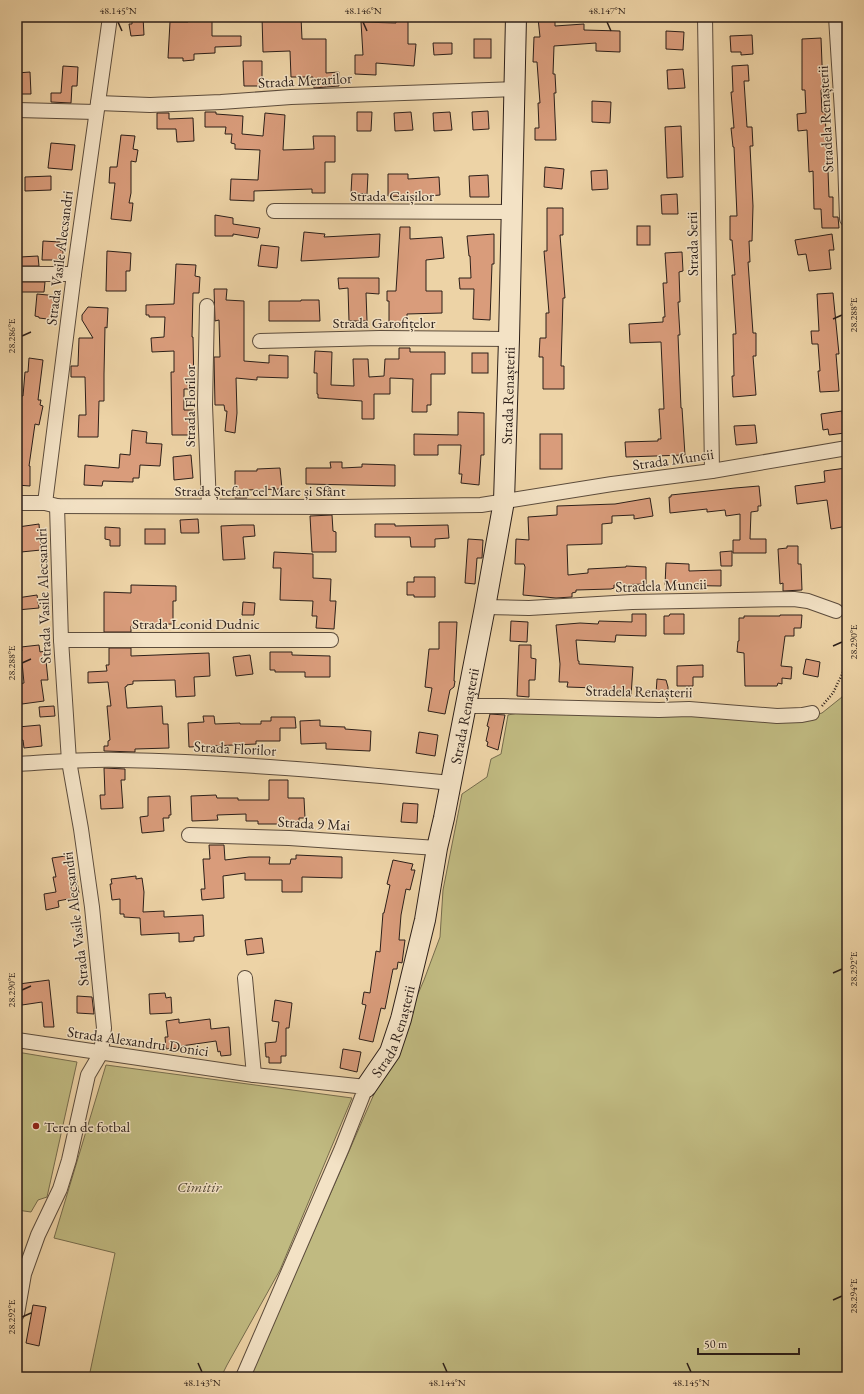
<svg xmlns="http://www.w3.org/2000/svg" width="864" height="1394" font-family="'EB Garamond',serif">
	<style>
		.green { fill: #c0ba81; stroke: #766c4d }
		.building { fill: #d99c7b; stroke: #2c1f19 }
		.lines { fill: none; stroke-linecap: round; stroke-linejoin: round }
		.street-casing { stroke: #5c4c3c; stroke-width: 16 }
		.secondary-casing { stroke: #2c1f19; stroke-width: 22 }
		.path { stroke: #2c1f19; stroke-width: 2.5; stroke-dasharray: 1 2; stroke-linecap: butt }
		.street { stroke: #f3e2c5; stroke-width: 14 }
		.secondary { stroke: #f3e2c5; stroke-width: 20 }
		.ticks { fill: none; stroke: #2c1f19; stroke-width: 1.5 }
		.poi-dot { fill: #8f2418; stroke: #f3e2c5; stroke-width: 1.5 }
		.labels { text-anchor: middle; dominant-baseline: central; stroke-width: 3; stroke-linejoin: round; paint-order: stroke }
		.street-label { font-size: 15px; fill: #2c1f19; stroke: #f3e2c5 }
		.poi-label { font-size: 15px; fill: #2c1f19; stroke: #f3e2c5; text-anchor: start }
		.park-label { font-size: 15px; font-style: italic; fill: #514633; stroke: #f3e2c5 }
		.neatline { fill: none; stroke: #2c1f19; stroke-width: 1.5 }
		.ticks-label { font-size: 10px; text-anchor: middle; fill: #2c1f19 }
	</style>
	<rect width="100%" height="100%" fill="#edd3a6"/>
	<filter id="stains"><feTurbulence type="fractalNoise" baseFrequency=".005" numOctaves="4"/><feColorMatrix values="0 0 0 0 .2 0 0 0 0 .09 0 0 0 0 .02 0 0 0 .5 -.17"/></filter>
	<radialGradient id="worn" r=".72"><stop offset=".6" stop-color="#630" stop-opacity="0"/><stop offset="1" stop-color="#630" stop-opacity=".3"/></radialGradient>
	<g class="green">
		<path d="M847,686V1377H250L424,980L440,937L443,890L462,794L487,777L491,759L501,754L508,715L518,713L682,714L795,720L822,713L842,697Z"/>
		<path d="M17,1052L77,1062L47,1197L38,1200L31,1212L17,1210Z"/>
		<path d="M106,1065L352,1098L280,1270L227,1365L221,1377H89L115,1253L54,1238Z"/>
	</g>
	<g class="building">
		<path d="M132,17H143L144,35L131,36L129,24H132Z"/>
		<path d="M262,17H301L302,39H326V73L339,72V86L314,88L313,77H291L290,51L263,52Z"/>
		<path d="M396,17H408V44H416L414,66L376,63V75L355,74V55H363L361,22L396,23Z"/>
		<path d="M555,17V26L584,24V30L620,31V52L596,51V43L554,46L553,74H555L556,93H554L556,140H535V128H539L538,103H540L537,62H533L534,37H540L538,18Z"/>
		<path d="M200,20V21H212V36H241V46L215,47V53L194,54V60L183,61V58H168L170,22H188V21Z"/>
		<path d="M666,31L684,32L683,50L666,49Z"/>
		<path d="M752,35L753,54L741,55V52H731L730,36Z"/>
		<path d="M821,38L823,89L821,90L822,112H825L827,156H831L832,171H828L829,197H833V217H838L839,228H822L821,209H814L813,171L809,172L807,130L798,131L797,114L806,113L805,90H802V39Z"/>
		<rect x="474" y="39" width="17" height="19"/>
		<path d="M433,43H452V54L434,55Z"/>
		<path d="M243,61H262V86H244Z"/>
		<path d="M748,65L749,81H744L747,127H752L753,146H750L753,206L752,241H749L750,262H748L753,333H756V356H753L756,395L733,397L732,376H734L733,334H736L732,275H735L732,240H730V216H737L734,147H733L731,128H734L731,92H733L732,66Z"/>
		<path d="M63,66L78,67L77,86H72L71,103L51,102V93H61Z"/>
		<path d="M683,69L685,88L668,89L667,70Z"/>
		<path d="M30,72L31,94H17V73Z"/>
		<path d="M592,101L611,102L610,123L592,122Z"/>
		<path d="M488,111L489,129L473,130L472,112Z"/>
		<path d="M205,112H216V114L243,116L242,134L263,136L265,113L285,115L283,150L314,149L313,136H335V162H325V193H312V189L254,191V201L230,200L231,179L258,180L260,150L235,149V144L231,143L232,134H225L226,127H205Z"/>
		<path d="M357,112H372L371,131H357Z"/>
		<path d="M411,112L413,130L395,131L394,113Z"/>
		<path d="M450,112L452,130L434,131L433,113Z"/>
		<path d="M157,113H169V119L193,118L194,141L177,142L176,129H157Z"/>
		<path d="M681,126L683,177L667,178L665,127Z"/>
		<path d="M121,135L135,136L133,149L138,150L136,162L131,161V193L129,203H133L131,221L111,219L115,183H109L110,167H117Z"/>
		<path d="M51,143L75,145L72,170L48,168Z"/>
		<path d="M545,167L564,169L562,189L544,187Z"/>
		<path d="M607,170L608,189L592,190L591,171Z"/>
		<path d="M352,174H368L367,194L351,193Z"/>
		<path d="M388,174H408V179L439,177L440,195L418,197L388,196Z"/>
		<path d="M488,175L489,197H470L469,176Z"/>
		<path d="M51,176V190L25,191V177Z"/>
		<path d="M677,194L678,214H662L661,195Z"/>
		<path d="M547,208H563V235H560L565,298H563L561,366H564V389H543V357H539L540,338H546V313H549L544,251H547Z"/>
		<path d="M215,215L233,218V224L260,228L258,238L233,234V236H215Z"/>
		<rect x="637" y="226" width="13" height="19"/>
		<path d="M400,227H410V239L442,237L444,258L426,260V291H442V313L407,314V328H389V301H387V291H396Z"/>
		<path d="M304,232L325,234L324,237L380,234L379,257L301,261Z"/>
		<path d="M494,234V264H492L490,320L473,319L474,289H460L459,278H471L470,256H469L467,236Z"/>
		<path d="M832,234L834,250H829L831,269L809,271L806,254L798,255L795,240Z"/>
		<path d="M43,241L60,242V250H63V260H42Z"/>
		<path d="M261,245L279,247L277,268L258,266Z"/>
		<path d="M107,251L131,253L130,271H126V291H106Z"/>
		<path d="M682,252L683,271L679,272L680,302H678L680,335H678L681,408H682L685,455L626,457L625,442L658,441V439H661L659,409H664L661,342L630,343L629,324L663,322V317H665L663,283H667L665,253Z"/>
		<path d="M38,256L39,266H20V257Z"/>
		<path d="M176,264L196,265L195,276L200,277L199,293H193L192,337H193L194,389H184V410H194V429H192V435H172L171,372H174V351L152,352L151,338L164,337L165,317H149V315H146V305L174,304Z"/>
		<path d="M338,278H379V294L366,293L367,321H349L348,288L339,289Z"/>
		<path d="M17,282H45L44,292H17Z"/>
		<path d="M214,289H227L226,300L244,301V361L269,363V355L288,356V378L257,377V380L236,378L237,413L235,433L225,431L227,411H225L224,405H215L214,357H220L219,320L215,321Z"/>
		<path d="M833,293L839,354H836L839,391L820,392L818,371H820L818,344H812L811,331H819L817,294Z"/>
		<path d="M37,294L58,296L56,320L39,318V317L35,316Z"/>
		<path d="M301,300H319L320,321H269V301H301Z"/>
		<path d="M88,307L108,308L107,328L105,327L104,374V401H99L98,437H78L79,415H86L85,377H71V366H78L79,338H93L82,320V315Z"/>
		<path d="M399,348H410V352H445V374H431V405H427V412H412L413,379L390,378V394H374V419H362V401L318,398V394H317V373H314L315,351L332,352L331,385L354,386L353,359H368L369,377L384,376L385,359H399Z"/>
		<rect x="472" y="353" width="16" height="20"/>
		<path d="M29,358L43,360L38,400H41L40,405L43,406L39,425L35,424L29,466H30V486L17,485V395L23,396L25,372H28Z"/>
		<path d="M842,411L845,433L829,435L828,429L823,430L821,414Z"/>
		<path d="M458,412L484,413V455H481L479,485L461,483L462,474H459L461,445H438V455H414V434L458,435Z"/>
		<path d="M755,425L757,443L736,445L734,426Z"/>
		<path d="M132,430L147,432L146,443L162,444L160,466L140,465L139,478H133V482L103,481L102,486L84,485L85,465L119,468L120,454L130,455Z"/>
		<rect x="540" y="434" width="22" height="35"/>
		<path d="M191,455L193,478L174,480L173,457Z"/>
		<path d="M330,462H342V468L362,467V464L395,465V486L306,484V468H331Z"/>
		<path d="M280,468L282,489L246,490L247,498H235V471H257V469Z"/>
		<path d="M846,468L847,526L831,529L827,500L797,504L795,486L825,482L824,471Z"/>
		<path d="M759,486L761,506H758V511L751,512L750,539H766V553H733V540H740V514L726,516L725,510L707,512V509L670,513L669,497H671V495L735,488Z"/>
		<path d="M650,498L653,516L634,519V515L612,516V523L602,524V544L567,545L568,575L588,573V569L626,567V566L646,567V584L614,585V588L611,589L576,590V592L572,593V597L556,598L523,595L525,567L524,564H515L516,539L529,540L528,517L557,515V506L615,504Z"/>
		<path d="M332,515L333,531L336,532V552H312L310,516Z"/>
		<path d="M198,519L199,533H181L180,520Z"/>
		<path d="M39,524L41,550L21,552L18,527Z"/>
		<path d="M375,524H395V526L448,525L449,538L435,539V547H411L410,537H375Z"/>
		<path d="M242,525H254L255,536L243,537L245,559L223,560L221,526Z"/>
		<path d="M105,527L120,528V546H110V540L105,539Z"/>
		<rect x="145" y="529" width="20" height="15"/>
		<path d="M468,539L483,540L482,558H477L475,584L465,583Z"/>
		<path d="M787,546H798V564H801L802,590L783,591V583L780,584L778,549L787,548Z"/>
		<path d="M732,551V566H721L720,552Z"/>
		<path d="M274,552L313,554V578L331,579L330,601H336L334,629L316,628L317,616H312L313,601L280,600L281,568H273Z"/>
		<path d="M666,563L689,564V571L721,570V586L665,585Z"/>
		<path d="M414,577H435V597H414V595H407V582H414Z"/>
		<path d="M131,585L176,586V601H173V624H154V626H131V632H104V592L131,593Z"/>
		<path d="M37,595L39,608L17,610V598Z"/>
		<path d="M243,602L255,603L254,615H242Z"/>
		<path d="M632,614H646V636L616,635L615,642L576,640L578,661H579V664L633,667L631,696L613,695V691H596V688L567,687L568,682H559L560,664L556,625L580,623L598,624L599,621L632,622Z"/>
		<path d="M670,614H684V634H664V616H669Z"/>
		<path d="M780,615H802L801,628H794V636H785L781,666L792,667L791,679L782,678V684L778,683L777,686H745L744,653L737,652L738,641H739V618H744V616H780Z"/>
		<path d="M511,621L528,622L527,642L510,641Z"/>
		<path d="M439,622H457L454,681H455L454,687L450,690L445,714L428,711L432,688L425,687L429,649H439Z"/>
		<path d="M39,645L40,652L45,651L48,680H41L44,701L22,704L19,684L24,683L22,662H18L17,651H22L21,647Z"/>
		<path d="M519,645H531V658L536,659L535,680H529V697L517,696Z"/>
		<path d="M109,648H131V656L209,653L210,676L194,677L195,696L176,697L175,680L133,681V684L127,685V686L125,687L127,708L162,706L163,724H168L169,748L135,749V752L104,751V746H108V741L110,740L107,706H111L108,682L88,683V672L107,671L106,665H109Z"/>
		<path d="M270,652H292V655L330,656V677H305V672H275V670H270Z"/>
		<path d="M250,655L253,674L236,676L233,657Z"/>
		<path d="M806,659L820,662L818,677L803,674Z"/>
		<path d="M703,665V677H693V686H677V666Z"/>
		<path d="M657,679L666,680L668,687V695L656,694Z"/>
		<path d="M54,706L55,716L40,717L39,707Z"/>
		<path d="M490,714L505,715L498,750L487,746L488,742L486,741L489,727L487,726Z"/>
		<path d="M203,716H214L215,724L240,723V724H261V721H271V717H295L296,728H280V741H256V744L189,747L188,723L204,722Z"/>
		<path d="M320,720V726L345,727V729L371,731L370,751L326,749V743L301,744L300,721Z"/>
		<path d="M40,725L42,746L24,748L23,740H20L18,727Z"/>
		<path d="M419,732L438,735L435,756L416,753Z"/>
		<path d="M104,768L125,769V780H121L123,808L101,809L100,795H105Z"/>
		<path d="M269,780H288V798H304L305,818H299V824H258V821H246V814L217,815L218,820L192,821L191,796L216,795L217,798H238V800H269Z"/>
		<path d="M170,796L171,815H169V818H163L164,831L142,833L140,817L148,816V797Z"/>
		<path d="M403,803L418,804L417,823L401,822Z"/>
		<path d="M209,845H224L225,860L249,857H270L269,864H290L291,859H296V855L342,857V878L302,877V892H282V880H245V873L223,876L224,898L202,900L201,889H205L203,859H210Z"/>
		<path d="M72,855L79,893L73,895V898L58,901L59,907L46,910L44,894L56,892L53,877H56L52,858Z"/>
		<path d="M393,860L413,864L411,870H415L410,890L406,889L401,915L399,940H405L402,963L398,962L397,969H393L385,1009L381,1008L373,1042L359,1039L366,1005L362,1004L364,992L370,993L376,951L380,952L383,913H384L390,885L387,884Z"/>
		<path d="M136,876V879L142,878L144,892L143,912L164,911V917L203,915L204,936L194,937V941L179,942V933L141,935L140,918L124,917V914H120V899L112,900L110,884H112L111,879Z"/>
		<path d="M262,938L264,953L247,955L245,940Z"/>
		<path d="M49,980L54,1027H44L42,1002L22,1005L19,984Z"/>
		<path d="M165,993L166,998L171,997L172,1013L150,1014L149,994Z"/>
		<path d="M77,996L92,997L94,1014L77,1013Z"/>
		<path d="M275,1000L292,1003L289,1028H286V1056H281V1063H269V1057H266L265,1043L276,1042L279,1022L272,1021Z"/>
		<path d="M179,1019V1023L210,1019L211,1029L229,1027L231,1055L221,1056L220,1051L218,1052L216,1041L181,1046L182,1048L166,1049L165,1037H168L166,1021Z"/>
		<path d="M343,1049L361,1052L357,1072L340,1068Z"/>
		<path d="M33,1305L46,1307L39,1346L26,1343Z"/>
	</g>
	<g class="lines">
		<defs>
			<g id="street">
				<path d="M705,17L712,471"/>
				<path d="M836,17L845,159L847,219"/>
				<path d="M98,103L150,105L221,102L291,97L514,89"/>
				<path d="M17,110L96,112"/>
				<path d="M274,211L511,212"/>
				<path d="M17,274H74"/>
				<path d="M207,306L205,405L209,506"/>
				<path d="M260,341L380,338L509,339"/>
				<path d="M17,503H45L57,506L339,507L481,505L612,484L712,471L847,448"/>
				<path d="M45,503L74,274L110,17"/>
				<path d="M485,607L529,608L632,602L794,599L808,601L836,611"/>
				<path d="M61,640H331"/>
				<path d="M466,706H503L659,710L689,709L777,716L802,715L812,713"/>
				<path d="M17,764C51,762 86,759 120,760C230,762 341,772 451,783"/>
				<path d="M189,835L289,838L437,848"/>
				<path d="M245,978L254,1075"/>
				<path d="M17,1040L254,1075L366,1087L342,1148L243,1377"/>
				<path d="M17,1314L24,1274L38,1235L60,1189L69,1160L88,1075L101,1053L104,1028L92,907L81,829L69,761L61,640L57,506"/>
			</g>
			<g id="secondary">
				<path id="s1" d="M366,1087L390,1052L401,1019L425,920L437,848L444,818L485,607L504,501L509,339L516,17"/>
			</g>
		</defs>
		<use href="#street" class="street-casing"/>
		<use href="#secondary" class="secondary-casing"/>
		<path class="path" d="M822,706L833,693L847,664"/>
		<use href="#street" class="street"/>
		<use href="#secondary" class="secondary"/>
	</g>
	<path class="ticks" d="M118,22L122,31M363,22L367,31M607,22L611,31M833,319L842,315M22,336L31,332M833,646L842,642M22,663L31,659M833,973L842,969M22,990L31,986M833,1300L842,1296M22,1317L31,1313M198,1363L202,1372M443,1363L447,1372M687,1363L691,1372"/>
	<circle class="poi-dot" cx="36" cy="1126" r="4"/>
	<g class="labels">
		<g class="street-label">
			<text transform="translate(305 80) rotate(-3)">Strada Merarilor</text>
			<text transform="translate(825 119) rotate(-93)">Stradela Renașterii</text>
			<text x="392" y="195">Strada Caișilor</text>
			<text transform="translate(692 244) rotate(-91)">Strada Serii</text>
			<text transform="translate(59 258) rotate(-83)">Strada Vasile Alecsandri</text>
			<text x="384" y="322">Strada Garofițelor</text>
			<text stroke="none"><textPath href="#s1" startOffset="711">Strada Renașterii</textPath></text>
			<text transform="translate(189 406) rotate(-90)">Strada Florilor</text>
			<text transform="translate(673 459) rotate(-8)">Strada Muncii</text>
			<text x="260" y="490">Strada Ștefan cel Mare și Sfânt</text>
			<text transform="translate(661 585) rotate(-2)">Stradela Muncii</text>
			<text transform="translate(43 596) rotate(-92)">Strada Vasile Alecsandri</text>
			<text x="196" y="623">Strada Leonid Dudnic</text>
			<text transform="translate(639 691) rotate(1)">Stradela Renașterii</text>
			<text stroke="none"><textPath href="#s1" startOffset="387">Strada Renașterii</textPath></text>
			<text transform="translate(235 748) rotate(3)">Strada Florilor</text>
			<text transform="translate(314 823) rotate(3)">Strada 9 Mai</text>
			<text transform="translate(75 919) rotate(-97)">Strada Vasile Alecsandri</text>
			<text stroke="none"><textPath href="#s1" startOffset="63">Strada Renașterii</textPath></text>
			<text transform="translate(138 1041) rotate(8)">Strada Alexandru Donici</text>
		</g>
		<g class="poi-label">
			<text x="44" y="1126">Teren de fotbal</text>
		</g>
		<g class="park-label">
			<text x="199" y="1186">Cimitir</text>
		</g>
	</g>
	<rect width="864" height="1394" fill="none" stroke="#edd3a6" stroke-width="44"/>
	<path d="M698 1348v6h101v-6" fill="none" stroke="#2c1f19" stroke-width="2"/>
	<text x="704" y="1348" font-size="12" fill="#2c1f19" stroke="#f3e2c5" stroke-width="3" paint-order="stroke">50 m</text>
	<rect x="22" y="22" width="820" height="1350" class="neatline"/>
	<g class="ticks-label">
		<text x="118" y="14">48.145°N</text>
		<text x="363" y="14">48.146°N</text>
		<text x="607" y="14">48.147°N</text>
		<text transform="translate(853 315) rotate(-90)" y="4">28.288°E</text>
		<text transform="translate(11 336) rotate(-90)" y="4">28.286°E</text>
		<text transform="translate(853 642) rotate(-90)" y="4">28.290°E</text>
		<text transform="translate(11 663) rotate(-90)" y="4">28.288°E</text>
		<text transform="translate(853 969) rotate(-90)" y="4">28.292°E</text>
		<text transform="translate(11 990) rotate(-90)" y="4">28.290°E</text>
		<text transform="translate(853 1296) rotate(-90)" y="4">28.294°E</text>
		<text transform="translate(11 1317) rotate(-90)" y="4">28.292°E</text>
		<text x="202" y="1386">48.143°N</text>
		<text x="447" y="1386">48.144°N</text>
		<text x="691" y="1386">48.145°N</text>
	</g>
	<rect width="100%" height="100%" filter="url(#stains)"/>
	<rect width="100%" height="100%" fill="url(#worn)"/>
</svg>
